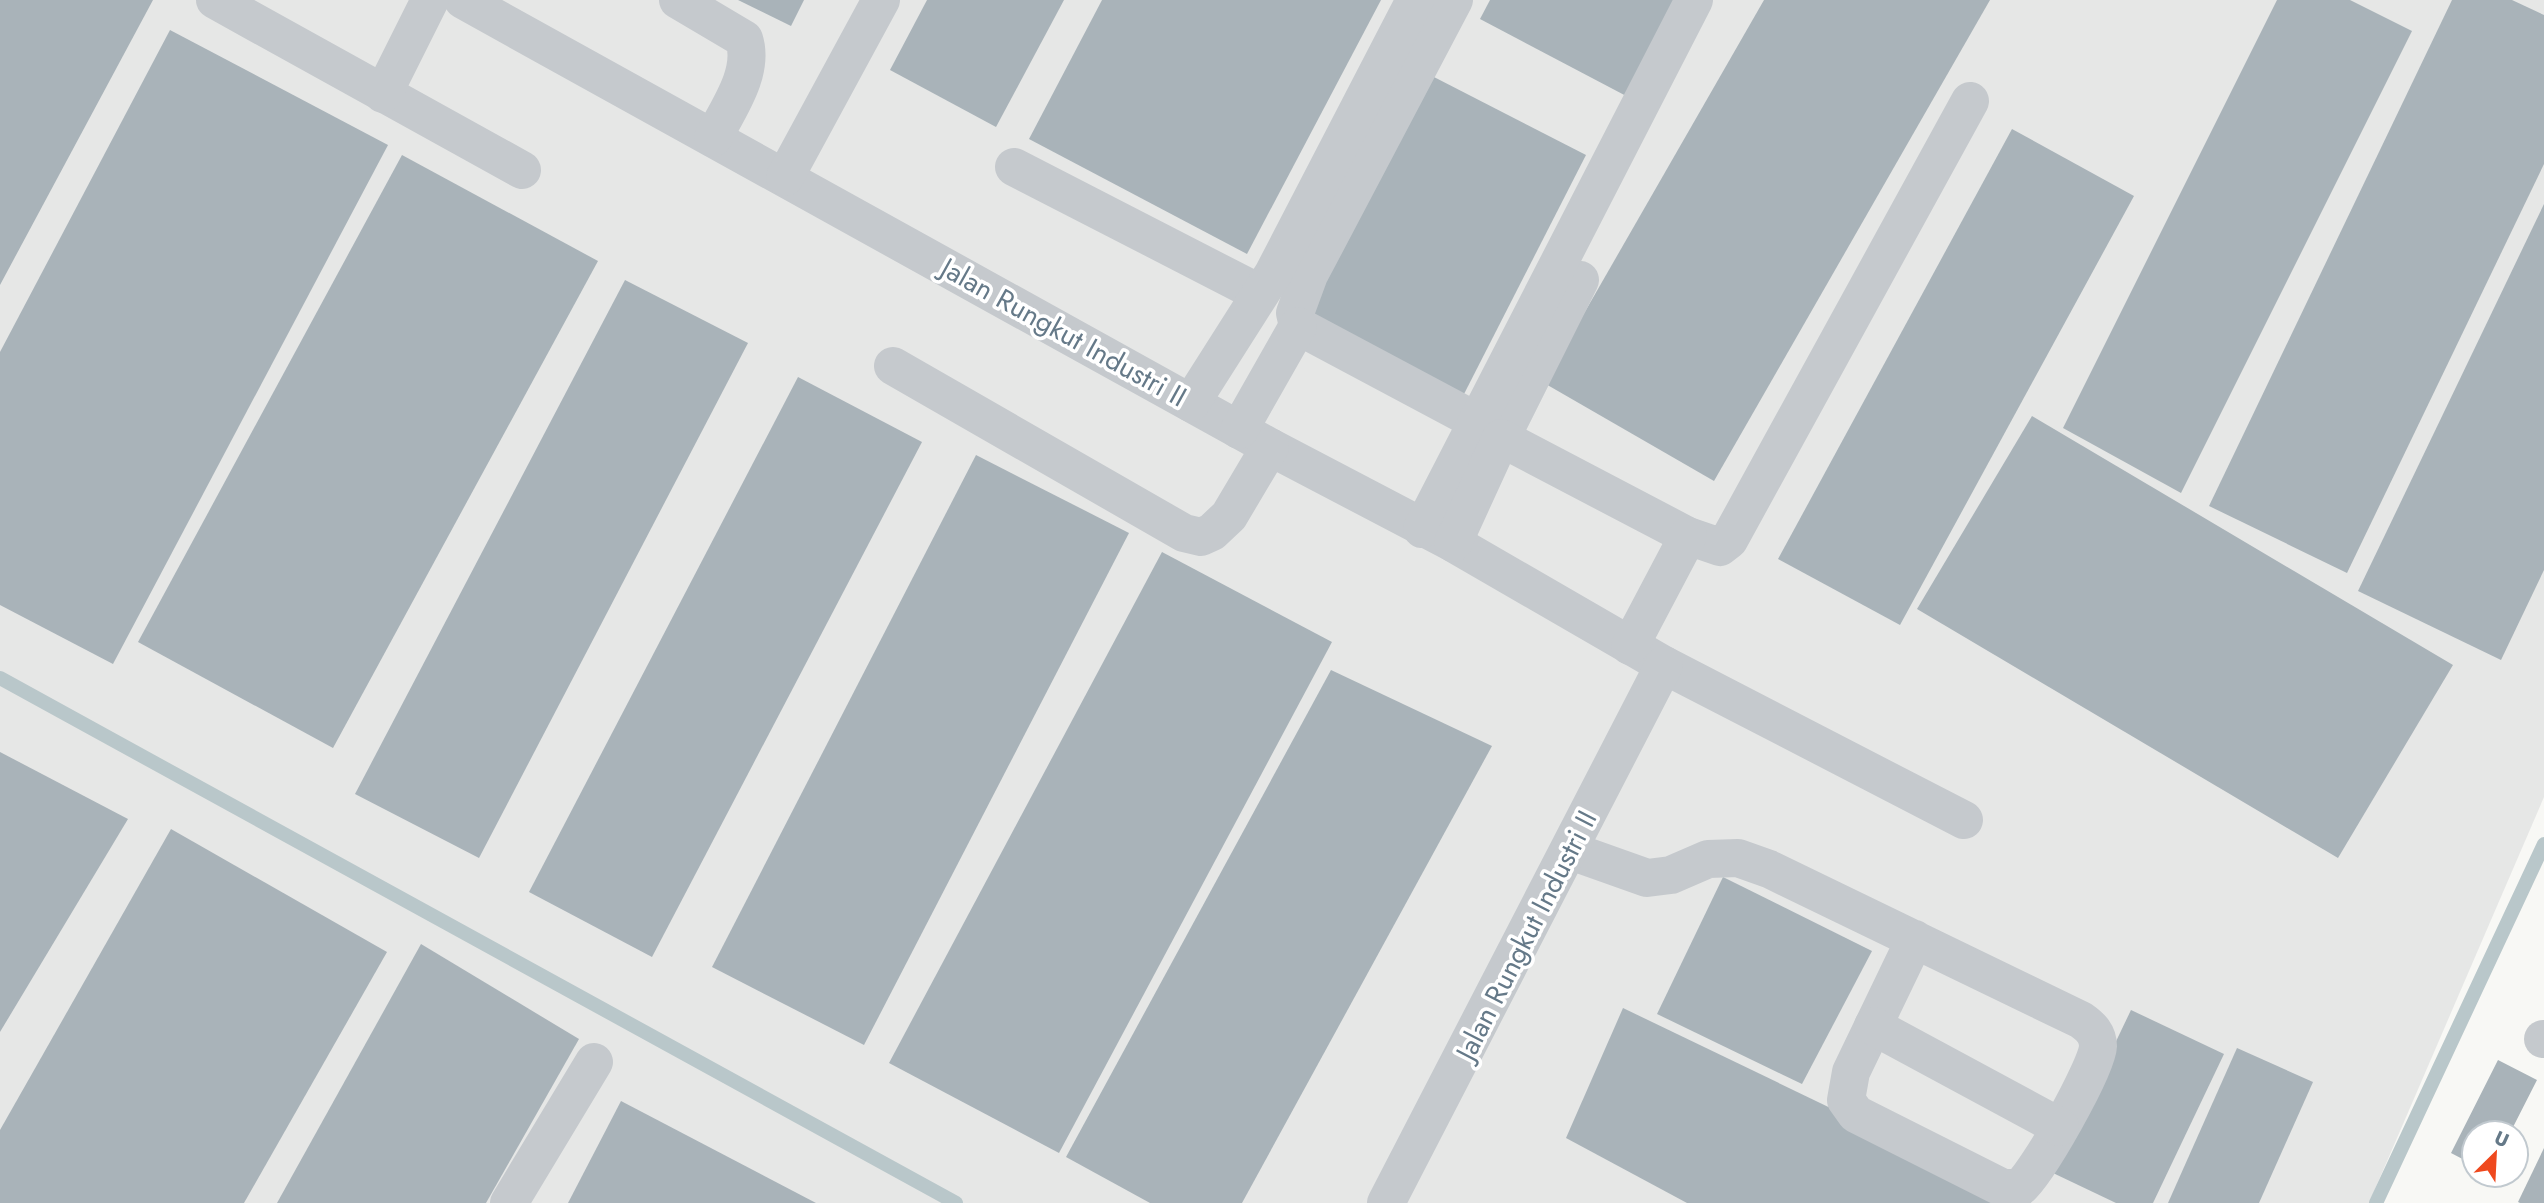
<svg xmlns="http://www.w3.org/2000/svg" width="2544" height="1203" viewBox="0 0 2544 1203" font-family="Jost,sans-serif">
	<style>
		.built { fill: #e6e7e6 }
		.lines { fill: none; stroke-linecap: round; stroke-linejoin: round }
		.stream { stroke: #b9c7ca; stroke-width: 14 }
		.building { fill: #a9b3b9 }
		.minor { stroke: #c5c9cd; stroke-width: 38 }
		.labels { text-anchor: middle; stroke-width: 7; stroke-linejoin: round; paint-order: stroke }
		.street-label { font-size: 28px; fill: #657988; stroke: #fff }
	</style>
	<rect width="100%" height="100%" fill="#f8f8f5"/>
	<polygon class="built" points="0,0 2544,0 2544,797 2369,1203 0,1203"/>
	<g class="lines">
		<g class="stream">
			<polyline points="0,678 956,1203"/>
			<polyline points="2376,1203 2544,844"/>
		</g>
	</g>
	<g class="building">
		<polygon points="0,0 153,0 0,285"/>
		<polygon points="738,0 804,0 791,26"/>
		<polygon points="927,0 1064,0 996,127 890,70"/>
		<polygon points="1102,0 1381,0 1247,254 1029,139"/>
		<polygon points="1490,0 1681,0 1630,98 1480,19"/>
		<polygon points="1764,0 1990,0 1714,481 1544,383"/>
		<polygon points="2277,0 2350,0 2412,31 2181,493 2063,428"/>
		<polygon points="2452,0 2512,0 2544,15 2544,164 2347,573 2209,506"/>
		<polygon points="170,30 388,145 113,664 0,605 0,352"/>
		<polygon points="1432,76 1586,155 1463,396 1300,313"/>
		<polygon points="2012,129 2134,196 1900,625 1778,559"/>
		<polygon points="402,155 598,261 333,748 138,642"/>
		<polygon points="2544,204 2544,570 2501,660 2358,591"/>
		<polygon points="625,280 748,343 479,858 355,794"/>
		<polygon points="798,377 922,442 652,957 529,892"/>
		<polygon points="2032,416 2453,665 2338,858 1917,609"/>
		<polygon points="976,455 1129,533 864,1045 712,967"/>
		<polygon points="1162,552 1332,642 1059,1153 889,1063"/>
		<polygon points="1331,670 1492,746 1242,1203 1150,1203 1066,1157"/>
		<polygon points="0,752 128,819 0,1032"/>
		<polygon points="171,829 387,952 244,1203 0,1203 0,1130"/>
		<polygon points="1723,877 1872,951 1802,1084 1657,1014"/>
		<polygon points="421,944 579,1039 486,1203 277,1203"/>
		<polygon points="1623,1008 2028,1203 1687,1203 1566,1138"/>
		<polygon points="2131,1010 2224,1054 2153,1203 2116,1203 2053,1173"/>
		<polygon points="2237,1048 2313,1082 2259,1203 2168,1203"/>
		<polygon points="2498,1060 2537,1080 2510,1133 2474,1133 2474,1165 2451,1153"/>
		<polygon points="621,1101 816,1203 568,1203"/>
		<polygon points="2544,1148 2544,1203 2520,1203 2518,1202"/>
	</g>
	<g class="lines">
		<g class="minor">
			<polyline points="215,0 522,170"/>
			<polyline points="463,0 1270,447 1453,543 1664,665 1964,820"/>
			<path d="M678 0 744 39C755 72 728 109 713 138"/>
			<polyline points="1454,0 1309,275 1295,313 1298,326 1478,422"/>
			<polyline points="383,94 430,0"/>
			<polyline points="1014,167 1259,293"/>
			<polyline points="785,177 881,0"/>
			<polyline points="893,366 1184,533 1201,537 1212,532 1229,516 1270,447"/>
			<polyline points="1191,403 1273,274 1415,0"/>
			<polyline points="1239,430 1298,326"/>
			<polyline points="1501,438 1580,280"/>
			<polyline points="1422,529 1694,0"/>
			<polyline points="1453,543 1501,438 1688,536 1720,547 1729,540 1970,101"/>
			<polyline points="1630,646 1688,536"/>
			<path d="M1571 851 1647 878 1671 875 1708 859 1738 858 1769 869 2081 1020C2091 1027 2098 1034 2098 1046 2097 1068 2037 1174 2019 1188H2003L1856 1114 1846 1100 1851 1072 1915 939"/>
			<polyline points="1873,1026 2060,1127"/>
			<polyline points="2543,1039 2544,1039"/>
			<polyline points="509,1203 594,1062"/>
			<polyline points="1386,1203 1664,665"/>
		</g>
	</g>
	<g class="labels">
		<g class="street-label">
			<text transform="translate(1064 332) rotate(29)" y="10">Jalan Rungkut Industri II</text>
			<text transform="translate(1526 935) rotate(-63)" y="10">Jalan Rungkut Industri II</text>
		</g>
	</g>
	<g transform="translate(2495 1154) rotate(24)"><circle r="33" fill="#ffffff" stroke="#c1c9cf" stroke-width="2"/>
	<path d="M0-5L12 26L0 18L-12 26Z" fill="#ef491e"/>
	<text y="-10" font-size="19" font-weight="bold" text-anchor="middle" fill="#657988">U</text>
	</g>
</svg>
